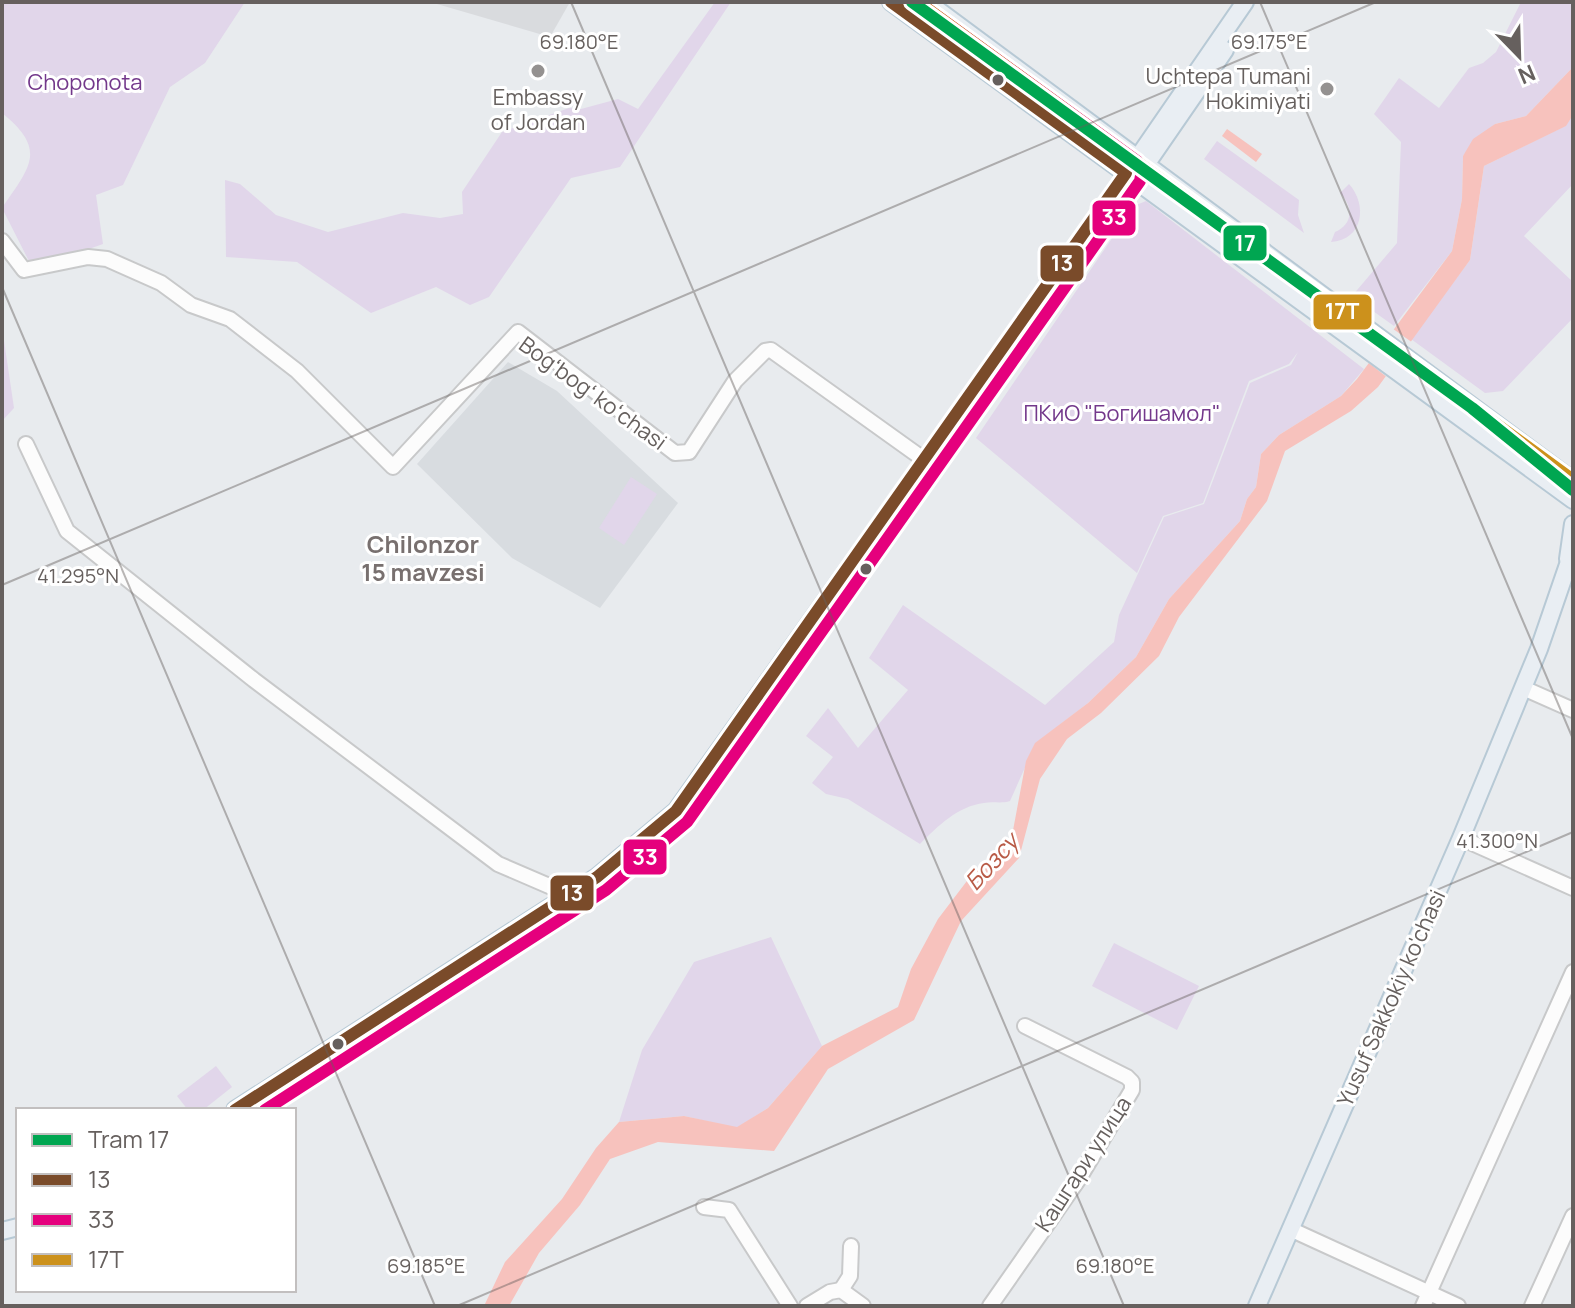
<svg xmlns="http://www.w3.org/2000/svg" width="1575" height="1308" viewBox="0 0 1575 1308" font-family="Manrope,sans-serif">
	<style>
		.industrial { fill: #d9dbde }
		.education { fill: #d8dce0 }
		.green { fill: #e1d6ea }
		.water { fill: #f7c2bd }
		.pier { fill: #e8ebee }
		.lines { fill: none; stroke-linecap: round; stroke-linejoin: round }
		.minor-casing { stroke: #c8c9ca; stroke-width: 18 }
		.major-casing { stroke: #b7c9d5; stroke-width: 20 }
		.minor { stroke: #fcfcfc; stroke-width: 14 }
		.major { stroke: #e9eef3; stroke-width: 16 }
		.bus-1-casing { stroke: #fff; stroke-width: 18 }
		.bus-2-casing { stroke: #fff; stroke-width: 18 }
		.bus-3-casing { stroke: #fff; stroke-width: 18 }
		.bus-1 { stroke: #7a4b2a; stroke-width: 12 }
		.bus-2 { stroke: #e5007d; stroke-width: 12 }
		.bus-3 { stroke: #cc911c; stroke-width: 12 }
		.tram-1-casing { stroke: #fff; stroke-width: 18 }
		.tram-1 { stroke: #00a651; stroke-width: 12 }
		.ticks { fill: none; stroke: #66605e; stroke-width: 2; stroke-opacity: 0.45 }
		.poi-dot { fill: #949190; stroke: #fff; stroke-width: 3 }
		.bus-dot { fill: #66605e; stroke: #fff; stroke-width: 3 }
		.labels { text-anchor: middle; stroke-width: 6; stroke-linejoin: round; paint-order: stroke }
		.poi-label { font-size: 22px; fill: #66605e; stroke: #fff; text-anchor: end }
		.park-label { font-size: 22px; fill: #73388b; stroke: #fff }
		.street-label { font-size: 22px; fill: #66605e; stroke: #fff }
		.neighbourhood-label { font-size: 24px; font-weight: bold; fill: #78706f; stroke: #fff }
		.water-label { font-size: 24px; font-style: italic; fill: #b95b47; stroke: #fff }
		.ticks-label { font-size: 20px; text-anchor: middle; fill: #66605e; stroke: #fff; stroke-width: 6; stroke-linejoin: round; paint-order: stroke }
		.line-badge { stroke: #fff; stroke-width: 3 }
		.badge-label { font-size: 22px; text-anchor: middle; font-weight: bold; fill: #fff }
	</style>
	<rect width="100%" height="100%" fill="#e8ebee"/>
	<polygon class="industrial" points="430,2 570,2 550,37"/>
	<polygon class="education" points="508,362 557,391 678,503 600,608 512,558 417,464"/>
	<g class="green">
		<path d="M2 2H245L205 63 170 87 123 185 96 195 103 244 33 269 2 208C30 167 48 150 2 113Z"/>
		<polygon points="715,2 731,2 620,167 571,178 489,297 470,305 436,287 371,313 297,262 226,257 225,180 240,184 276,215 328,232 403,213 440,218 463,214 462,192 502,132 569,108 581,109 618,99 638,109"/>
		<polygon points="1521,2 1573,2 1573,67 1526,116 1495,124 1463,156 1462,199 1452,251 1394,326 1352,296 1397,243 1401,142 1374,114 1399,78 1439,108 1469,68 1483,63 1496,52"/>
		<polygon points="1573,115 1573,184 1524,236 1573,282 1573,318 1503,391 1485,393 1411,339 1470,260 1484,166 1565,126"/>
		<polygon points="1217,141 1299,200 1298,215 1304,233 1204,159"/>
		<path d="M1349 184C1368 205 1363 240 1331 242L1335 232C1354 224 1353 206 1340 193Z"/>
		<path d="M1146 201 1364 369 1341 396 1279 435 1261 454 1256 487 1247 499 1240 521 1169 599 1136 657 1088 703 1036 743 1010 801C1001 804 993 801 984 803 958 806 938 826 920 844L848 799 826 794 812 783 833 757 806 736 828 708 858 748 908 690 869 658 903 605 1045 705 1114 642 1119 615 1164 517 1204 504 1250 383 1291 365 1298 352 1289 364 1249 381 1203 503 1163 516 1137 573 976 438 1134 206Z"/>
		<polygon points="2,327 14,408 2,421"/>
		<polygon points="631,477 657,494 624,545 599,528"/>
		<polygon points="771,937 822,1046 768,1108 737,1128 684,1116 619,1122 642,1050 694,962"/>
		<polygon points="1114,943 1199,986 1177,1030 1092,986"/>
		<polygon points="216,1066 232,1087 203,1110 188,1110 177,1096"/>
	</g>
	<g class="water">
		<polygon points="1573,67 1573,115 1566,126 1484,166 1470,260 1378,387 1351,411 1285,451 1267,501 1179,617 1159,656 1101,713 1067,739 1040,779 1019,858 961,921 914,1020 828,1069 774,1151 658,1142 610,1159 580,1205 539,1253 509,1306 484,1306 505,1262 562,1199 596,1148 619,1122 684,1116 737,1127 768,1108 822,1046 898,1007 911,969 938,919 973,873 1011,841 1026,761 1035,743 1088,703 1136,657 1169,599 1240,521 1247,499 1256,487 1261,454 1279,435 1341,396 1357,379 1452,251 1462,199 1463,156 1473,139 1495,124 1526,116"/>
		<polygon points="1227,129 1262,154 1256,162 1222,136"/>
	</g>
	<polygon class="pier" points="1389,326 1413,343 1388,378 1365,360"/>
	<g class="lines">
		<g class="minor-casing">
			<g id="minor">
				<polyline points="2,241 24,270 88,257 107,259 161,283 191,305 230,319 297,371 393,467 518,332 675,453 689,452 735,381 765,351 771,350 926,461"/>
				<polyline points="26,444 67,531 254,680 498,864 570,895"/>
				<polyline points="1523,688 1573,710"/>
				<polyline points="1461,838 1573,888"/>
				<polyline points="704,1207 729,1210 790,1306"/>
				<polyline points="1290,1229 1458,1306"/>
				<polyline points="841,1290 850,1276 851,1246"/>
				<polyline points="807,1306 830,1292 841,1290 863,1306"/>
				<polyline points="990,1306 1078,1180 1132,1090 1132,1082 1127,1077 1025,1026"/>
				<polyline points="1423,1306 1573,972"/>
				<polyline points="1532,1306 1573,1216"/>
			</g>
		</g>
		<g class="major-casing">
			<g id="major">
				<polyline points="891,2 1573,500"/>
				<polyline points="927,2 1573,481"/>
				<polyline points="1050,304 1225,50"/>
				<polyline points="1568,559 1573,524"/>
				<polyline points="235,1110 597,877 676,811 1050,285 1245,2"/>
				<polyline points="2,1231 18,1227"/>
				<polyline points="1257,1306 1461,838 1539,649 1573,550"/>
			</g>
		</g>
		<use href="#minor" class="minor"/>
		<use href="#major" class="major"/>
		<g class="bus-1-casing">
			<polyline id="bus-1" points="235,1110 597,877 676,811 1126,173 891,2"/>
		</g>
		<g class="bus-2-casing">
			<polyline id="bus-2" points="265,1110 606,890 687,822 1140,181 1142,170 1137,161 918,2"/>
		</g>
		<g class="bus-3-casing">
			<polyline id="bus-3" points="918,2 1573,480"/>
		</g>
		<use href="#bus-1" class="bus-1"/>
		<use href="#bus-2" class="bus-2"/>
		<use href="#bus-3" class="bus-3"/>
		<g class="tram-1-casing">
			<polyline id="tram-1" points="912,2 1472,408 1573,490"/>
		</g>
		<use href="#tram-1" class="tram-1"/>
	</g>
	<path class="ticks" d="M571 2 1124 1306M1260 2 1573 739M2 287 435 1306M2 585 1376 2M457 1306 1573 832"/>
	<g class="poi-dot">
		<circle cx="538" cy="71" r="8"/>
		<circle cx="1327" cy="89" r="8"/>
	</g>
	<g class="bus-dot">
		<circle cx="998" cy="80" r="7"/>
		<circle cx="866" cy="569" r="7"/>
		<circle cx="338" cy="1044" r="7"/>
	</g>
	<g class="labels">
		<g class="poi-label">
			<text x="1311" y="84">Uchtepa Tumani<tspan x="1311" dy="25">Hokimiyati</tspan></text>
			<text x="538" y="105" text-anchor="middle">Embassy<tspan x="538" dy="25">of Jordan</tspan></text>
		</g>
		<g class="park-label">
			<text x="85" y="90">Choponota</text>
			<text x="1122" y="421">ПКиО "Богишамол"</text>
		</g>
		<g class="street-label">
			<text transform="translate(593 393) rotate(36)" y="8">Bogʻbogʻ koʻchasi</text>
			<text transform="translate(1391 998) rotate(-66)" y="8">Yusuf Sakkokiy ko'chasi</text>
			<text transform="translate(1083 1164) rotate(-57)" y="8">Кашгари улица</text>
		</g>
		<g class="neighbourhood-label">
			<text x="423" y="553">Chilonzor<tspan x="423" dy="28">15 mavzesi</tspan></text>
		</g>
		<g class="water-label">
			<text transform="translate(992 862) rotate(-48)" y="8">Бозсу</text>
		</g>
	</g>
	<g class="ticks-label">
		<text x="579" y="49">69.180°E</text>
		<text x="1269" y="49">69.175°E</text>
		<text x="78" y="583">41.295°N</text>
		<text x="1497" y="848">41.300°N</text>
		<text x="426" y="1273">69.185°E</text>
		<text x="1115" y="1273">69.180°E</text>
	</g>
	<g class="line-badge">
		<rect x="1091" y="199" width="46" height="38" rx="8" fill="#e5007d"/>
		<rect x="1222" y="224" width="46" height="38" rx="8" fill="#00a651"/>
		<rect x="1039" y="244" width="46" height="39" rx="8" fill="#7a4b2a"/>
		<rect x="1312" y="293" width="61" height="38" rx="8" fill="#cc911c"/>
		<rect x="622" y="838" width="46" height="38" rx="8" fill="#e5007d"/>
		<rect x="549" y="874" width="46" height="38" rx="8" fill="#7a4b2a"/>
	</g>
	<g class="badge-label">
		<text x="1114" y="225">33</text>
		<text x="1245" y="251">17</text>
		<text x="1062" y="271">13</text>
		<text x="1342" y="319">17T</text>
		<text x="645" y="865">33</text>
		<text x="572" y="901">13</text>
	</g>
	<rect width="1575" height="1308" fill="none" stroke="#66605e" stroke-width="8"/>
	<rect x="16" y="1108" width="280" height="184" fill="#ffffff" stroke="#c2bfbf" stroke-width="2"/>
	<rect x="32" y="1134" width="40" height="12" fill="#00a651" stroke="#c2bfbf" stroke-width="2"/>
	<text x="88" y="1148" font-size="24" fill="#66605e">Tram 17</text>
	<rect x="32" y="1174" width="40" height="12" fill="#7a4b2a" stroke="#c2bfbf" stroke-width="2"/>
	<text x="88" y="1188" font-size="24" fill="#66605e">13</text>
	<rect x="32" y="1214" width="40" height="12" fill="#e5007d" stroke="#c2bfbf" stroke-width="2"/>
	<text x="88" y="1228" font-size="24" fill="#66605e">33</text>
	<rect x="32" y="1254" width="40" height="12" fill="#cc911c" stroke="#c2bfbf" stroke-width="2"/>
	<text x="88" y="1268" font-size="24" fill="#66605e">17T</text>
	<g transform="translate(1519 56) rotate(157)" stroke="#ffffff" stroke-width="6" paint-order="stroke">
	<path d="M0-6L14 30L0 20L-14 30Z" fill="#66605e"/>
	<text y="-12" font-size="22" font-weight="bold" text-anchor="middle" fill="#66605e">N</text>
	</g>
</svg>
